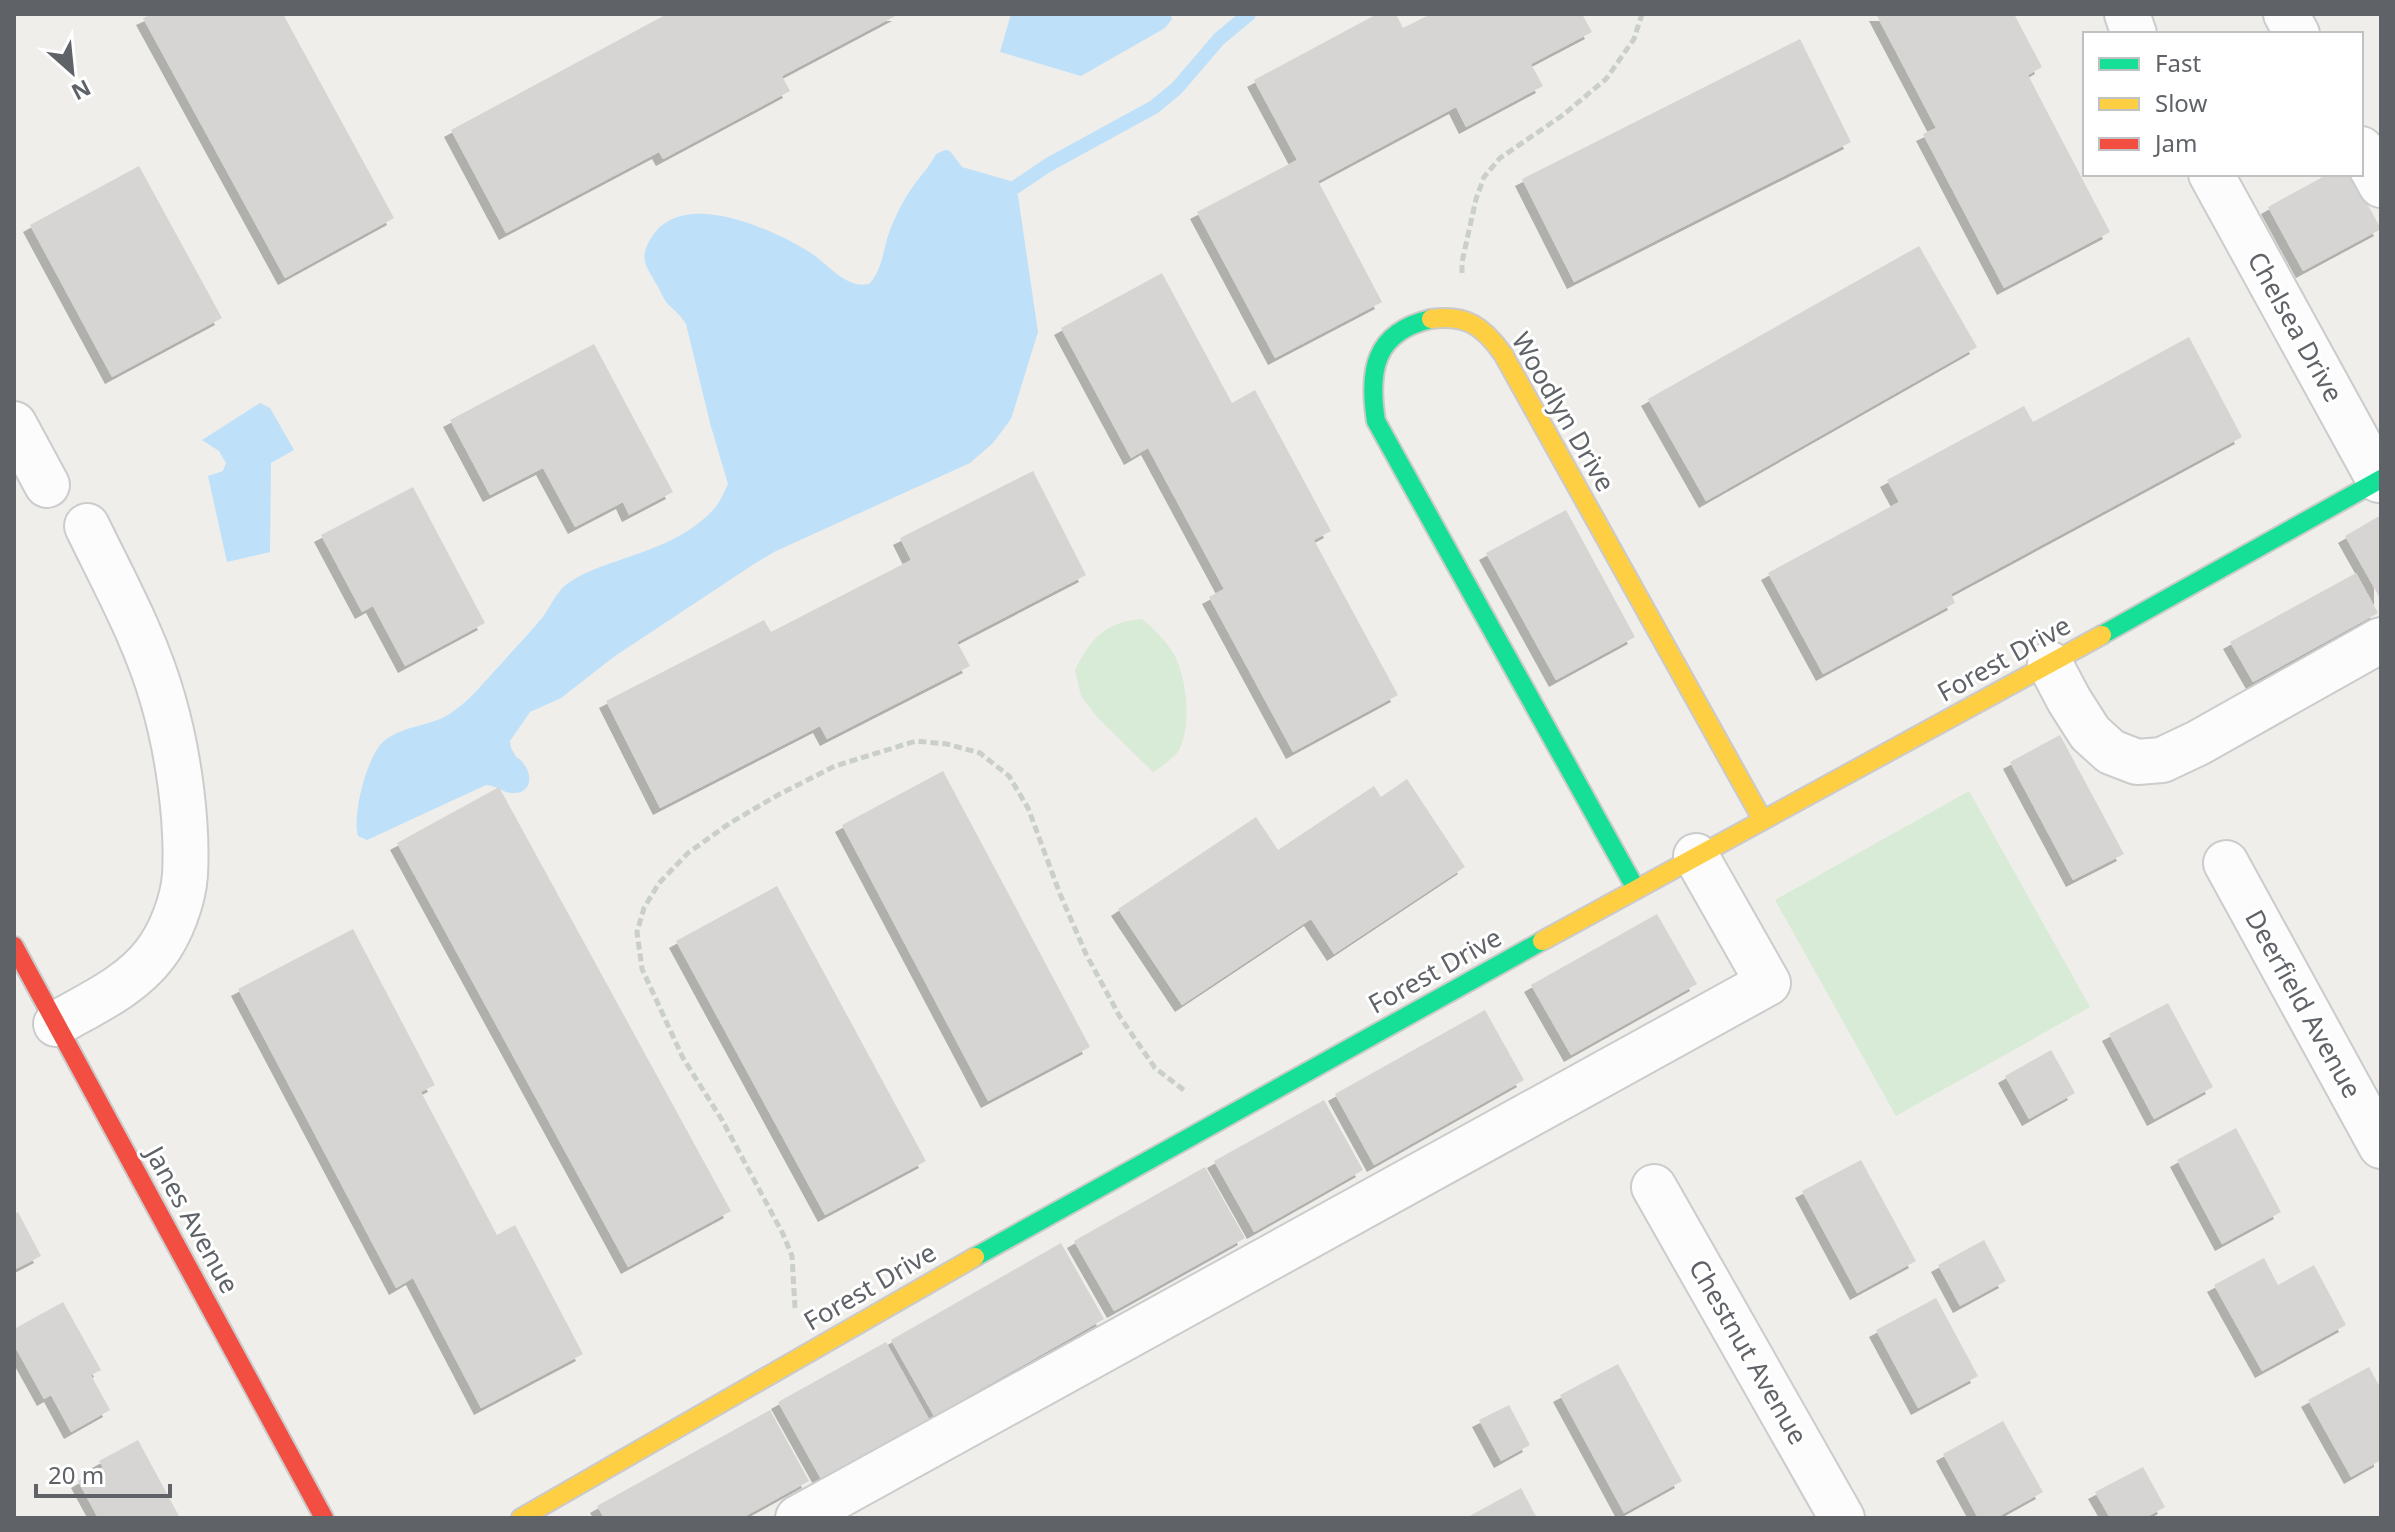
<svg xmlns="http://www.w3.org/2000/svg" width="2395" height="1532" viewBox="0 0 2395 1532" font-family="'Noto Sans',sans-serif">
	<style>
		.green { fill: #d8ebd6 }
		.water { fill: #bfe0f9 }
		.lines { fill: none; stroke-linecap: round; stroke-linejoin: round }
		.stream { stroke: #bfe0f9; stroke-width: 14 }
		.building { fill: #d6d5d3; filter: url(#shadow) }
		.street-casing { stroke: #cbcccc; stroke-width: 48 }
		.fast-casing { stroke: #cacacb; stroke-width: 22 }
		.slow-casing { stroke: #cacacb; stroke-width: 22 }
		.jam-casing { stroke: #cacacb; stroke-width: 22 }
		.path { stroke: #cacfcc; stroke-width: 5; stroke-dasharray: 8 4; stroke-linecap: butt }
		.street { stroke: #fdfcfc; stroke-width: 44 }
		.fast { stroke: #16e098; stroke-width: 18 }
		.slow { stroke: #ffcf43; stroke-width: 18 }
		.jam { stroke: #f24e42; stroke-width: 18 }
		.labels { text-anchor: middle; stroke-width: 6; stroke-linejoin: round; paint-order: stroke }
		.street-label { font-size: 26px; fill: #5f6368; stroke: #fff }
	</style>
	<defs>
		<filter id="shadow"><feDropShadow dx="-7" dy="7" stdDeviation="0" flood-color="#0004"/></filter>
	</defs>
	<rect width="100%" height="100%" fill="#efeeea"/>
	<g class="green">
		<path d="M1142 619C1153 628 1164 639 1172 651 1187 674 1193 730 1177 753 1170 761 1161 767 1153 772L1097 717 1081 696 1075 670C1091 638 1105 622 1142 619Z"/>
		<polygon points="1969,791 2090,1007 1896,1116 1775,900"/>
	</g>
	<g class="water">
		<polygon points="1011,14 1170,14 1172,19 1165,28 1081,76 1000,52"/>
		<path d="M945 150 950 151 962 167 1011 181 1018 196 1038 332 1011 419 993 443 970 463 776 551 754 564 615 656 561 698 530 712 510 741C511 747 510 747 514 753 520 764 515 753 523 763 534 776 531 795 511 793 502 792 497 786 486 785L367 840 358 836C352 815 366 761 381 744 398 726 428 727 448 715 469 702 484 682 501 664 514 649 529 634 542 618 550 608 556 592 567 584 582 573 600 567 617 561 652 549 687 538 713 510 720 503 724 492 728 484L710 423 686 324C681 316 676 312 670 306 664 301 661 292 657 285 645 264 638 258 653 235 686 188 774 230 811 253 828 264 846 289 869 284 884 269 883 244 892 225 898 211 905 197 914 185 922 174 930 166 936 154Z"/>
		<polygon points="260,403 270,408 294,450 271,463 270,552 227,562 208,476 223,471 226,463 219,451 202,440"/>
	</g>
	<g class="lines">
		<polyline class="stream" points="1014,188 1048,165 1154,107 1177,88 1219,39 1249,14"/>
	</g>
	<g class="building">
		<polygon points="152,14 283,14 394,218 285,278 143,18"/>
		<polygon points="667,14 899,14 782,76 790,91 663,159 659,152 506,233 451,130"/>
		<polygon points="1377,14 1396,14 1403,28 1431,14 1582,14 1592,32 1531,64 1543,86 1466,127 1456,107 1318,181 1382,302 1275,358 1197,212 1297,160 1254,80"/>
		<polygon points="1876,14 2014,14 2042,67 2028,75 2110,232 2004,288 1923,134 1936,128"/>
		<polygon points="1800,39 1851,142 1574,282 1522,179"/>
		<polygon points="139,166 222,318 112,377 30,225"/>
		<polygon points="2328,174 2351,174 2381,229 2303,271 2268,207"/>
		<polygon points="1919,246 1977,347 1706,501 1648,399"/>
		<polygon points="1162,273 1232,403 1255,390 1331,531 1314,540 1398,695 1293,752 1209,597 1224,589 1148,448 1131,458 1061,328"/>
		<polygon points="2189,337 2242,437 1951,594 1955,603 1823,674 1768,573 1899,502 1887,480 2024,406 2033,422"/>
		<polygon points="594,344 673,492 629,515 623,502 575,527 543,468 490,495 450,420"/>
		<polygon points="1033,471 1086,575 957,642 970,666 827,739 820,726 660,808 606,701 764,620 771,632 911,560 900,538"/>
		<polygon points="413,487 485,623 405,666 373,606 362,612 321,535"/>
		<polygon points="1566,510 1635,637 1556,680 1486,553"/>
		<polygon points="2381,515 2381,600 2345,536"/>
		<polygon points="2356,573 2378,613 2253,682 2230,642"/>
		<polygon points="2060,735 2124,854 2073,880 2010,762"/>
		<polygon points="943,771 1090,1047 988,1101 842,825"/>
		<polygon points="1407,779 1465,867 1334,954 1311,919 1182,1005 1118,909 1256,817 1278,850 1374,786 1381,797"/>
		<polygon points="499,787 731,1211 628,1267 397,843"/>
		<polygon points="777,886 926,1161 825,1215 676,941"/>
		<polygon points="1657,914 1697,984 1571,1055 1531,985"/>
		<polygon points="353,929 435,1085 421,1092 497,1235 515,1225 583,1354 481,1408 413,1278 396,1288 238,989"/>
		<polygon points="2168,1003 2213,1087 2154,1119 2109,1034"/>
		<polygon points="1485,1010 1524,1080 1374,1165 1335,1094"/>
		<polygon points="2051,1050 2075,1093 2029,1119 2005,1076"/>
		<polygon points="1324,1100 1363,1170 1254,1232 1214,1161"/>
		<polygon points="2236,1128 2281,1212 2222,1244 2177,1160"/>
		<polygon points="1861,1160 1916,1261 1857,1293 1802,1191"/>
		<polygon points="1205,1167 1245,1238 1114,1311 1074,1241"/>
		<polygon points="18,1212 41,1256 14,1270 14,1214"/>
		<polygon points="1984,1240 2006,1281 1960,1306 1938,1265"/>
		<polygon points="1061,1243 1104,1319 934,1416 891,1340"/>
		<polygon points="2264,1258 2278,1285 2314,1265 2346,1325 2262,1371 2214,1285"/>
		<polygon points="1936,1298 1978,1376 1918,1408 1876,1330"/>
		<polygon points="63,1302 101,1370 91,1375 110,1410 71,1432 51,1395 44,1399 14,1345 14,1329"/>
		<polygon points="886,1342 929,1419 821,1479 778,1402"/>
		<polygon points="1618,1364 1682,1481 1624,1513 1560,1395"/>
		<polygon points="2369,1367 2381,1389 2381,1460 2351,1477 2308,1400"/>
		<polygon points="1509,1405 1530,1445 1501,1461 1479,1420"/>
		<polygon points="770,1410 809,1481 742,1518 604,1518 597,1506"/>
		<polygon points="2003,1421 2043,1492 1996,1518 1978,1518 1943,1454"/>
		<polygon points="138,1440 180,1518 98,1518 78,1481 103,1467 99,1461"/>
		<polygon points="2143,1467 2165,1507 2145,1518 2110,1518 2095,1492"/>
		<polygon points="1521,1488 1537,1518 1466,1518"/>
	</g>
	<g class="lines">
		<g class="street-casing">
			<g id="street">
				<polyline points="2127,14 2134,34"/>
				<polyline points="2286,14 2297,34"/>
				<polyline points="2361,149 2381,185"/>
				<polyline points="2211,174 2379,480"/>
				<polyline points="14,424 47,485"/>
				<polyline points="2050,664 2069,700 2090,733 2111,752 2137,762 2162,760 2198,743 2381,640"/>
				<polyline points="2226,863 2381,1146"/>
				<path d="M56 1024C90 1004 130 987 155 954 171 933 183 901 185 875 188 821 178 751 163 700 146 639 114 582 87 526"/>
				<polyline points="1654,1187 1842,1518"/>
				<polyline points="798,1518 1768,983 1696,856"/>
			</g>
		</g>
		<g class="fast-casing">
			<g id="fast">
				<path d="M1431 319C1374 332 1368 371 1376 421L1636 889"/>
				<polyline points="2102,635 2381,479"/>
				<polyline points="975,1257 1542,941"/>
			</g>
		</g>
		<g class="slow-casing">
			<g id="slow">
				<path d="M1431 319C1466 314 1483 326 1503 354L1762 819"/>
				<polyline points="1542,941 2102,635"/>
				<polyline points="521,1518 975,1257"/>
			</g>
		</g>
		<g class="jam-casing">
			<polyline id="jam" points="14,946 324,1518"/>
		</g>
		<g class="path">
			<polyline points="1462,273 1462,262 1476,199 1484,177 1500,158 1563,115 1606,79 1634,39 1642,14"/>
			<polyline points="795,1308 792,1256 783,1234 722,1120 683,1058 642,969 637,932 644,908 659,883 688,853 730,823 778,795 835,766 916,741 947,744 980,753 1009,776 1028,808 1060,894 1086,954 1120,1017 1155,1068 1185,1091"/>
		</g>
		<use href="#street" class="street"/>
		<use href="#fast" class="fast"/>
		<use href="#slow" class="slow"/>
		<use href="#jam" class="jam"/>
	</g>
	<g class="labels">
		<g class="street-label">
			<text transform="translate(2295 327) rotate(61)" y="9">Chelsea Drive</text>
			<text transform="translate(1563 412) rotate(60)" y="9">Woodlyn Drive</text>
			<text transform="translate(2004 659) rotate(-29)" y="9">Forest Drive</text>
			<text transform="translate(1435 971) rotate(-29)" y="9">Forest Drive</text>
			<text transform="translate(2303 1004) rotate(61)" y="9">Deerfield Avenue</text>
			<text transform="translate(192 1220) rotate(61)" y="9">Janes Avenue</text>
			<text transform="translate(870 1287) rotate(-30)" y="9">Forest Drive</text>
			<text transform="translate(1748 1352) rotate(60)" y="9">Chestnut Avenue</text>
		</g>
	</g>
	<rect width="2395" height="1532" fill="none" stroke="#5f6368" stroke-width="32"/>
	<rect x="2083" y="32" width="280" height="144" fill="#ffffff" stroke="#bfc1c3" stroke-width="2"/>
	<rect x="2099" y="58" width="40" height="12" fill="#16e098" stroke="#bfc1c3" stroke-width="2"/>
	<text x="2155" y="72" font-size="24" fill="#5f6368">Fast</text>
	<rect x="2099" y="98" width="40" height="12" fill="#ffcf43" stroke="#bfc1c3" stroke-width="2"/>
	<text x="2155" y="112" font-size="24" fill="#5f6368">Slow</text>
	<rect x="2099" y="138" width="40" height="12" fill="#f24e42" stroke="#bfc1c3" stroke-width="2"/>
	<text x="2155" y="152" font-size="24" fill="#5f6368">Jam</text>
	<g transform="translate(72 72) rotate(153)" stroke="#ffffff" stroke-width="6" paint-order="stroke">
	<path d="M0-6L14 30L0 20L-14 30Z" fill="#5f6368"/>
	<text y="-12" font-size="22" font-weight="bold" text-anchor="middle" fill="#5f6368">N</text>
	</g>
	<path d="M36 1484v12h134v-12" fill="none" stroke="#5f6368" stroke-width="4"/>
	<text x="48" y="1484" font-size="24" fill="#5f6368" stroke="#ffffff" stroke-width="6" paint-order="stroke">20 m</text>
</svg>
